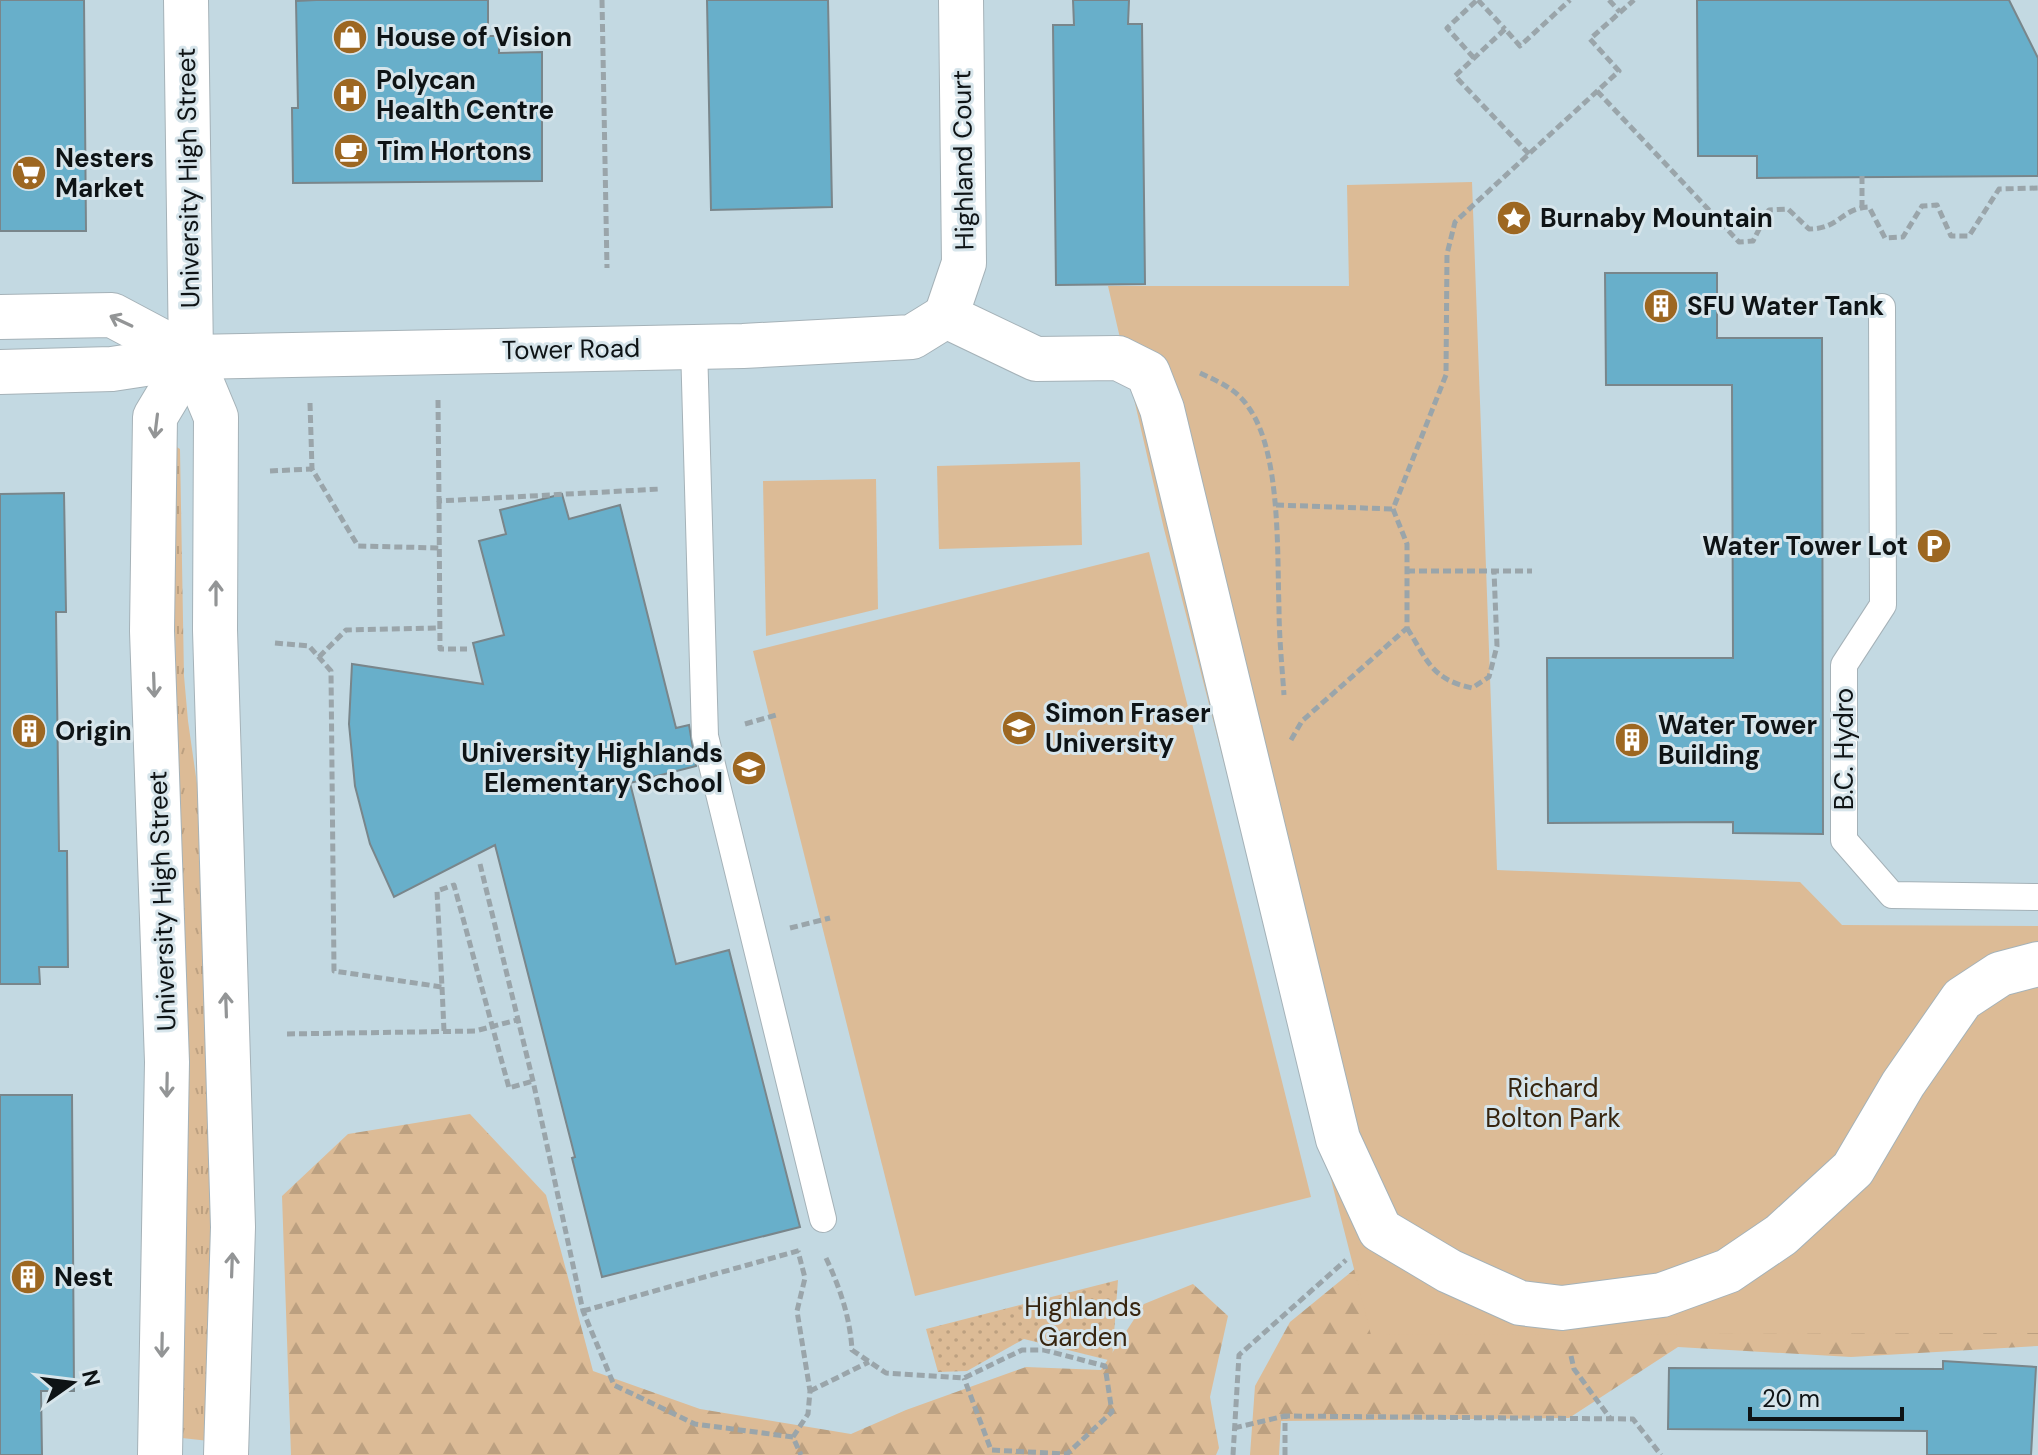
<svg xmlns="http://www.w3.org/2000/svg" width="2038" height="1455" viewBox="0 0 2038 1455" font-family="'DM Sans',sans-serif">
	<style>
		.built { fill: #c3d9e2 }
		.grass { fill: url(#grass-tufts) }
		.forest { fill: url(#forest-firs) }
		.park { fill: #dcbb96 }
		.garden { fill: url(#garden-dots) }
		.building { fill: #68afca; stroke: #79868b; stroke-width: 2 }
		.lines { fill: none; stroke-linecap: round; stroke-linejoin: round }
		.lane-casing { stroke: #a5b2b8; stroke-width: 28 }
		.street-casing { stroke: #a5b2b8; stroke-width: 46 }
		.path { stroke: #9aa5aa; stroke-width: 5; stroke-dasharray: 8 4; stroke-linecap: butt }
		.lane { stroke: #fff; stroke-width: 26 }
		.street { stroke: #fff; stroke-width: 44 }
		.oneway { stroke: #939596 }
		.labels { text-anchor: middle; stroke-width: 6; stroke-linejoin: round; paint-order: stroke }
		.poi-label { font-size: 26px; font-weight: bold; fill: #0e1315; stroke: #d7e5eb; text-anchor: start }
		.street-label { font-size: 26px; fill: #0e1315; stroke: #d7e5eb }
		.park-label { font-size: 26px; fill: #37250f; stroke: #d7e5eb }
	</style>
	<defs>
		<pattern id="grass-tufts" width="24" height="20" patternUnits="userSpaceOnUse" patternTransform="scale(2)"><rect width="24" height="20" fill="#dcbb96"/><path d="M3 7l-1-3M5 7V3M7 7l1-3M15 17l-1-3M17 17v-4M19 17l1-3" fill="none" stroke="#bca080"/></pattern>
		<pattern id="forest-firs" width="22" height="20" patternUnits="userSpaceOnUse" patternTransform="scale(2)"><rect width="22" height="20" fill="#dcbb96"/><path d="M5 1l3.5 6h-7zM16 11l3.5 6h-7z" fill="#bca080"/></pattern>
		<pattern id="garden-dots" width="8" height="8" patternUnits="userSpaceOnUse" patternTransform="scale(2)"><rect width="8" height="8" fill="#dcbb96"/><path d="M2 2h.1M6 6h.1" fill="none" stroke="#bca080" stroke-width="1.8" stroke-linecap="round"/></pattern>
	</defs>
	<rect width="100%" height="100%" fill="#d7e5eb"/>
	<rect class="built" x="0" y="0" width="2038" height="1455"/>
	<polygon class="grass" points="175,446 180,449 184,676 188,721 199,798 211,1210 209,1441 182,1438 186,1291 174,563"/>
	<g class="forest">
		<polygon points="2038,977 2038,1346 1851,1357 1678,1347 1569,1418 1281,1421 1279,1455 1250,1455 1255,1386 1290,1322 1378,1250"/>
		<polygon points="470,1114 546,1195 593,1371 700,1409 851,1434 906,1410 1026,1367 1101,1370 1144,1304 1193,1284 1228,1316 1210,1397 1219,1448 1216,1455 291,1455 282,1196 348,1134"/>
	</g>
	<g class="park">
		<polygon points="1472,182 1497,870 1800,882 1842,925 2038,926 2038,1333 1371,1335 1164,529 1108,286 1349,286 1347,185"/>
		<polygon points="1080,462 1082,545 939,549 937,466"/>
		<polygon points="876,479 878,609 766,636 763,481"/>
		<polygon points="1149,552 1311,1197 915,1296 753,651"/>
	</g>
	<polygon class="garden" points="1118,1280 1112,1361 1024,1339 967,1371 938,1372 926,1329"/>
	<g class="building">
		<polygon points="0,0 84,0 86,231 0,231"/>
		<polygon points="316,0 488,0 488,36 499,36 499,53 542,52 542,181 293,183 292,108 298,108 296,1"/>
		<polygon points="707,0 828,0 832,207 711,210"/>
		<polygon points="1073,0 1129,0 1128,24 1142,24 1145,284 1056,285 1053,25 1074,25"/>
		<polygon points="1697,0 2009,0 2038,58 2038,176 1757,178 1757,156 1698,156"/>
		<polygon points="1605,273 1717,273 1717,338 1822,338 1823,834 1733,833 1733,822 1548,823 1547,658 1733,658 1732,385 1606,385"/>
		<polygon points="64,493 66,612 56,612 59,851 67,851 68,967 39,967 40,984 0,984 0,494"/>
		<polygon points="562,494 569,519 620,505 676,728 689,725 696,766 630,783 676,964 729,950 800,1227 602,1277 572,1158 575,1157 495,845 394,897 370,844 355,786 349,724 352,664 483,684 473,643 504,635 479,541 506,534 500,510"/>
		<polygon points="0,1095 72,1095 74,1391 41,1391 42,1455 0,1455"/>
		<polygon points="1943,1361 2036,1367 2031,1455 1927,1455 1927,1431 1668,1429 1669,1368 1943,1369"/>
	</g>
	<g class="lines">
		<g class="lane-casing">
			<g id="lane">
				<polyline points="1882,307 1883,605 1844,665 1844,840 1892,895 2038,897"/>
				<polyline points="694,346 705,736 823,1219"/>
			</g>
		</g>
		<g class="street-casing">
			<g id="street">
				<polyline points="186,0 191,357 216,417 215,630 233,1227 226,1455"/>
				<polyline points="946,316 1036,359 1118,358 1148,373 1162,409 1338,1139 1380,1230 1449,1271 1520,1303 1562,1308 1662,1295 1728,1271 1781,1235 1853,1169 1903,1084 1962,999 2000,974 2038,964"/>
				<polyline points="946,316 964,263 961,0"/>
				<polyline points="0,317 112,315 191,357"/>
				<polyline points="0,372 112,369 191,357 743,346 912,337 946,316"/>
				<polyline points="160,1455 167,1062 152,631 155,417 191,357"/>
			</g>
		</g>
		<g class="path">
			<polyline points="602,0 607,268"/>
			<polyline points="1478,0 1505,29"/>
			<polyline points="1609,0 1620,12"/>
			<polyline points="1474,58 1447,28 1477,0"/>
			<path d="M1597 91 1739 242 1753 241 1769 210 1788 209 1809 229C1840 229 1841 208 1869 207L1885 238 1903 237 1922 206 1937 205 1951 236H1969L1999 189 2038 188"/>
			<polyline points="1529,154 1455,76 1505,29 1520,46 1570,0"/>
			<polyline points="1862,176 1862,208"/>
			<path d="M1200 373C1219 382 1237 389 1249 408 1281 453 1277 553 1279 608 1279 637 1282 666 1284 695"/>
			<polyline points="438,400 439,501 660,489"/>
			<polyline points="310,403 312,469 358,546 440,548"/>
			<polyline points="270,471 312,469"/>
			<polyline points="439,501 440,649 467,649"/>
			<polyline points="1276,505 1393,509"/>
			<polyline points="1407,571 1532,571"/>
			<path d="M1407 628C1428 661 1431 679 1472 688L1489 677 1497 646 1494 571"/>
			<polyline points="275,643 309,646 331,671 334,971 442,987 437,891 454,885 509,1088 533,1081"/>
			<polyline points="319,657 346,630 439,628"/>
			<polyline points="745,724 776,715"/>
			<polyline points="1291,740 1302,721 1407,628 1407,544 1393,509 1446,375 1447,254 1455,222 1619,71 1590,39 1634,0"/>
			<polyline points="480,864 533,1081 583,1311 614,1385 695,1424 793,1437 801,1455"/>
			<polyline points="790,928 830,918"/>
			<polyline points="442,987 444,1031"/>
			<polyline points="287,1034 475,1031 517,1020"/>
			<path d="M826 1258C840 1288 850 1317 852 1350L886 1373 964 1378 1022 1350H1044L1105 1366 1112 1412 1067 1454 991 1450 964 1378"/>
			<polyline points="583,1311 801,1250"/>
			<polyline points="1571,1356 1574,1369 1610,1418"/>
			<polyline points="810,1391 869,1362"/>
			<polyline points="1234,1428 1285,1416"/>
			<polyline points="793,1437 808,1414 810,1391 797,1311 805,1278 798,1251"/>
			<polyline points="1233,1455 1239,1355 1346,1260"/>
			<polyline points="1285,1455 1285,1416 1633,1419 1661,1455"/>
		</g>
		<use href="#lane" class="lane"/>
		<use href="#street" class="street"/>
	</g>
	<defs><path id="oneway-shaft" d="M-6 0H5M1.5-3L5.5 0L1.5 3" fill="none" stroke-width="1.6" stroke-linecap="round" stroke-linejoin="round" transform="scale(2)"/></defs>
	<g class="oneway">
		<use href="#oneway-shaft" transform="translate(121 321) rotate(-155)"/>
		<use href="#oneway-shaft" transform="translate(156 426) rotate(97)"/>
		<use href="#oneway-shaft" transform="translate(216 593) rotate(-90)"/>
		<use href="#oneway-shaft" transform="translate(154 685) rotate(88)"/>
		<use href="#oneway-shaft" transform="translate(226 1005) rotate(-92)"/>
		<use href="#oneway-shaft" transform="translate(167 1085) rotate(91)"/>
		<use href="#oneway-shaft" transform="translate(232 1265) rotate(-88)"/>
		<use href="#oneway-shaft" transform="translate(162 1345) rotate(91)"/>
	</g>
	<defs>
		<g id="shop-disc" transform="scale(1.8)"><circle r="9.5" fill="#9d6721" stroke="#d7e5eb"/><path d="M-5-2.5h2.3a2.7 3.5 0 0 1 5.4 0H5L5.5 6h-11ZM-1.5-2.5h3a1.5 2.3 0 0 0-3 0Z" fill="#fff"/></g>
		<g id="hospital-disc" transform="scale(1.8)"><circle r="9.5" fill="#9d6721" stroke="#d7e5eb"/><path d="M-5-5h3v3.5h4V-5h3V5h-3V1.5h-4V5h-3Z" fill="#fff"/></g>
		<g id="cafe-disc" transform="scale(1.8)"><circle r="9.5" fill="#9d6721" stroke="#d7e5eb"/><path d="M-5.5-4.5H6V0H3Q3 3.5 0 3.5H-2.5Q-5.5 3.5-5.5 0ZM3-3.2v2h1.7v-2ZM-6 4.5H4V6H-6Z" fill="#fff"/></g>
		<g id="supermarket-disc" transform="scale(1.8)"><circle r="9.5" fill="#9d6721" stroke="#d7e5eb"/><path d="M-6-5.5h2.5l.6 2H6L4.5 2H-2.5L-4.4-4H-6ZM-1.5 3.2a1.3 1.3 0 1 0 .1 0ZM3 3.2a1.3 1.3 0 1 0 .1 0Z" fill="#fff"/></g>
		<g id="sight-disc" transform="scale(1.8)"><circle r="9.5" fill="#9d6721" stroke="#d7e5eb"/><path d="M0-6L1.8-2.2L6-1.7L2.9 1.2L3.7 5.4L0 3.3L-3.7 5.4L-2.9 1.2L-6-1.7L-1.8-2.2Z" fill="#fff"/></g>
		<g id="building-disc" transform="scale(1.8)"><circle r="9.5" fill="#9d6721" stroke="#d7e5eb"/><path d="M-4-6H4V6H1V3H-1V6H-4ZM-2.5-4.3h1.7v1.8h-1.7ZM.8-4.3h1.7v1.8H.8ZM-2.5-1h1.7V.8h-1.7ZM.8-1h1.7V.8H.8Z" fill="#fff"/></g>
		<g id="parking-disc" transform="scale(1.8)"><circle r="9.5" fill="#9d6721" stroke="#d7e5eb"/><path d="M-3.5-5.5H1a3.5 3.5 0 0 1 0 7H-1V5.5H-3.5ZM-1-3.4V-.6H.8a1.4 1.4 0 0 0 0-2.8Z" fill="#fff"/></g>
		<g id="university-disc" transform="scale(1.8)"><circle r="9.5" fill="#9d6721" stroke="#d7e5eb"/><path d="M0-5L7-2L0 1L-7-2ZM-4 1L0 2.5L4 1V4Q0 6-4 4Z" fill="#fff"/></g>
		<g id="school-disc" transform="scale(1.8)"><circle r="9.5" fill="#9d6721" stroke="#d7e5eb"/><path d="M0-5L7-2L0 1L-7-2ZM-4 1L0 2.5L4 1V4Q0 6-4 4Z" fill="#fff"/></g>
	</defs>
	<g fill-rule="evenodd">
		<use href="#shop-disc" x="350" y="37"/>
		<use href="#hospital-disc" x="350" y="95"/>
		<use href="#cafe-disc" x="351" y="151"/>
		<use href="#supermarket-disc" x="29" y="173"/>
		<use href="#sight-disc" x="1514" y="218"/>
		<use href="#building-disc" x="1661" y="306"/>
		<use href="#parking-disc" x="1934" y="546"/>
		<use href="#university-disc" x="1019" y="728"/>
		<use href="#building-disc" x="29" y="731"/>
		<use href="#building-disc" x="1632" y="740"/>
		<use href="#school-disc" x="749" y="768"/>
		<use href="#building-disc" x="28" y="1277"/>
	</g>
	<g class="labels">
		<g class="poi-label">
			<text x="376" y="46">House of Vision</text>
			<text x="376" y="89">Polycan<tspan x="376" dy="30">Health Centre</tspan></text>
			<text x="377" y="160">Tim Hortons</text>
			<text x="55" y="167">Nesters<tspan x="55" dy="30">Market</tspan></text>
			<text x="1540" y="227">Burnaby Mountain</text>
			<text x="1687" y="315">SFU Water Tank</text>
			<text x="1908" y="555" text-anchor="end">Water Tower Lot</text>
			<text x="1045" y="722">Simon Fraser<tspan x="1045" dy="30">University</tspan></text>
			<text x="1658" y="734">Water Tower<tspan x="1658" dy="30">Building</tspan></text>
			<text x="55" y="740">Origin</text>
			<text x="723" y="762" text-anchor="end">University Highlands<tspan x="723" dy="30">Elementary School</tspan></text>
			<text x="54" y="1286">Nest</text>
		</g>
		<g class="street-label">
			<text transform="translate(963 160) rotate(-91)" y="9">Highland Court</text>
			<text transform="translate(188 178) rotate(-91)" y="9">University High Street</text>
			<text transform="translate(571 349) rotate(-1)" y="9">Tower Road</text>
			<text transform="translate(1844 749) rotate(-90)" y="9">B.C. Hydro</text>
			<text transform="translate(162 901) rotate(-92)" y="9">University High Street</text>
		</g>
		<g class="park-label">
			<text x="1553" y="1097">Richard<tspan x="1553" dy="30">Bolton Park</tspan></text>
			<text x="1083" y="1316">Highlands<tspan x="1083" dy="30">Garden</tspan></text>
		</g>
	</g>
	<g transform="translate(72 1383) rotate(76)" stroke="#d7e5eb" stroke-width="6" paint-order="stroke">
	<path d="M0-6L14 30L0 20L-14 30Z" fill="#0e1315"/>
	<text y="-12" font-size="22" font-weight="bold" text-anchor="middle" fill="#0e1315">N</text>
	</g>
	<path d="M1750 1407v12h152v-12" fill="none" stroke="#0e1315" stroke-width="4"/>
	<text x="1762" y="1407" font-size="24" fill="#0e1315" stroke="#d7e5eb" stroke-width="6" paint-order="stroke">20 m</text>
</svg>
